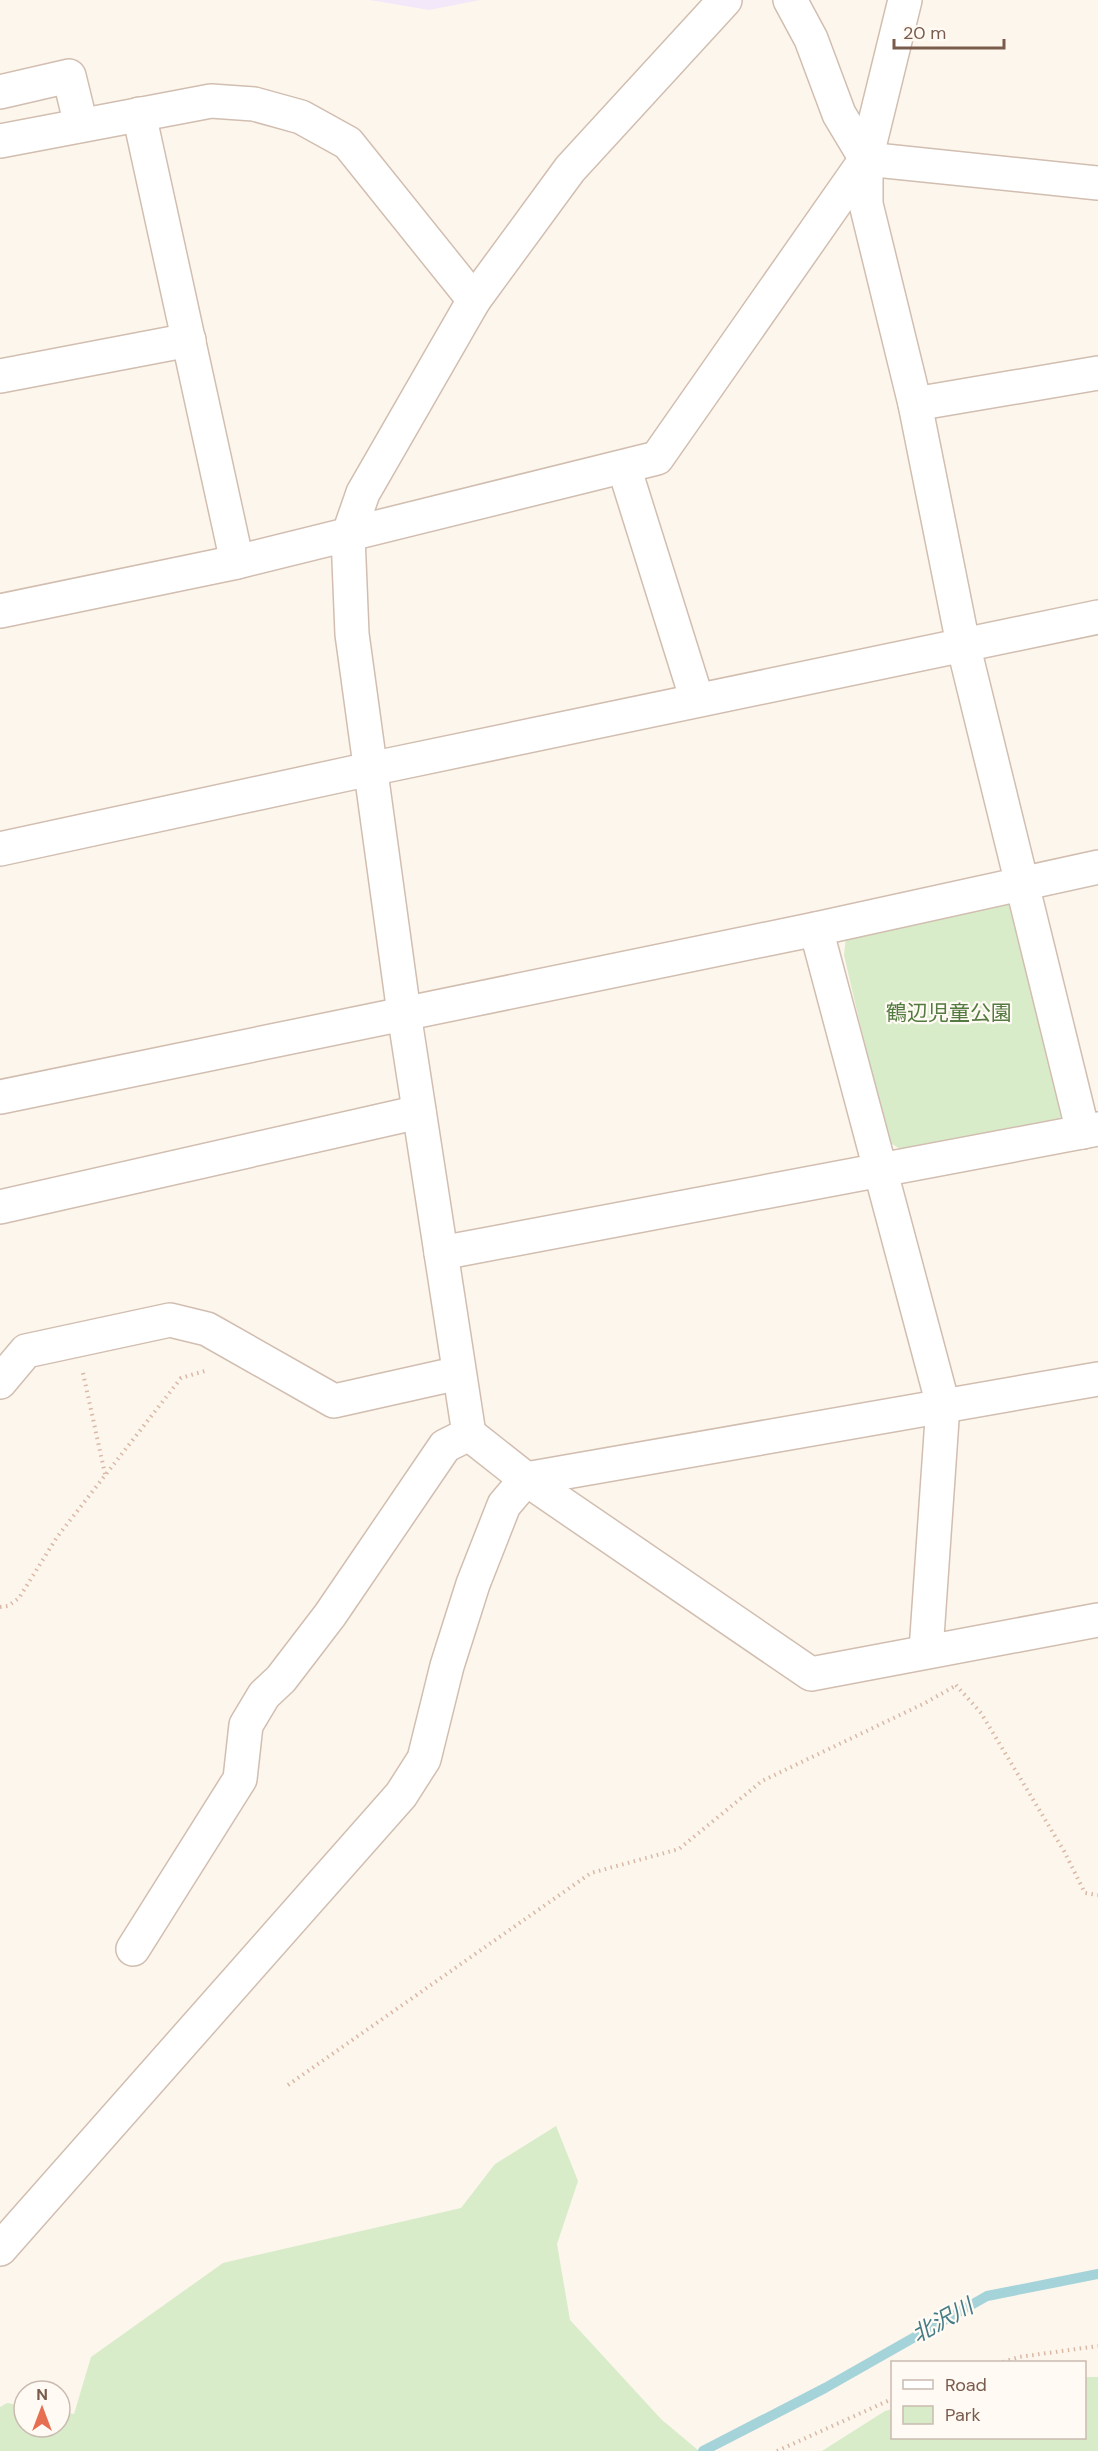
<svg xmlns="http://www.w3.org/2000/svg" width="1098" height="2451" viewBox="0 0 1098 2451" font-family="'DM Sans','Noto Sans JP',sans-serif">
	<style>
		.education { fill: #f3e8fa }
		.green { fill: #d8ecc9 }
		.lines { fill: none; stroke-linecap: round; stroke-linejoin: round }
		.stream { stroke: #a5d3da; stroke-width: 10 }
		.minor-casing { stroke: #d1beb0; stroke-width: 36 }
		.path { stroke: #d9b8a5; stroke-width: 4; stroke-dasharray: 1.5 4.5; stroke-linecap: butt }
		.minor { stroke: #fff; stroke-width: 33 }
		.labels { text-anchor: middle; stroke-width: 4.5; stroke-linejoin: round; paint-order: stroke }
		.park-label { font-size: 21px; fill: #537a41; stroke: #fffaf3 }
		.water-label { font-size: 22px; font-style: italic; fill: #437c86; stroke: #fffaf3 }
	</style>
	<rect width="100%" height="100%" fill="#fdf6ec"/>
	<polygon class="education" points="370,0 480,0 429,10"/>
	<g class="green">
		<polygon points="1004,899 1017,909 1061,1117 1052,1126 902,1150 887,1141 844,955 846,936"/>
		<polygon points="556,2126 578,2181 557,2244 570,2320 661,2419 699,2451 0,2451 0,2407 7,2403 24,2406 24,2427 60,2427 60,2412 74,2414 91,2357 223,2263 461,2208 495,2164"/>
		<polygon points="1085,2377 1098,2377 1098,2451 822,2451 885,2411 892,2409 892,2438 1084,2438"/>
	</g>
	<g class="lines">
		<polyline class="stream" points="703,2451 825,2388 987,2296 1098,2274"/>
		<g class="minor-casing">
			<g id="minor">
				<polyline points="725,0 570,169 474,300 363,493 348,536 352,634 404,1013 469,1434 526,1479 811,1674 1098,1620"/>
				<polyline points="790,0 811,39 839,114 866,159 866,204 915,404 963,644 1083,1132"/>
				<polyline points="0,92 69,76 81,125"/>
				<polyline points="139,114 237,562"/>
				<polyline points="0,141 211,101 254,104 301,117 348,143 474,300"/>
				<polyline points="866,159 1098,183"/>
				<polyline points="0,376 189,340"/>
				<polyline points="915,404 1098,373"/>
				<polyline points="624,467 697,700"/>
				<polyline points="0,611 237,562 657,458 866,159 905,0"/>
				<polyline points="0,849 370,769 1098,617"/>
				<polyline points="816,929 943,1405 926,1651"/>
				<polyline points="0,1097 816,929 1098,867"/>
				<polyline points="0,1207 419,1112"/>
				<polyline points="441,1253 1098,1129"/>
				<polyline points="0,1382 26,1351 170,1320 207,1329 334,1401 459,1373"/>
				<polyline points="133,1949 240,1779 246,1725 264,1695 281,1679 330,1615 445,1446 469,1434"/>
				<polyline points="0,2249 401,1795 424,1759 447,1666 473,1584 504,1505 526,1479 1098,1379"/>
			</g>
		</g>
		<g class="path">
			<polyline points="83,1373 105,1474"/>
			<polyline points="0,1607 8,1606 19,1598 57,1537 181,1378 208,1370"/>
			<polyline points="956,1685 981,1713 1064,1851 1085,1893 1098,1895"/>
			<polyline points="288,2085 591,1873 679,1849 762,1781 923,1704 957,1685"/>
			<polyline points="1003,2362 1019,2357 1098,2346"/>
			<polyline points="777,2451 892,2399"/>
		</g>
		<use href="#minor" class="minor"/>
	</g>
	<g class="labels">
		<g class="park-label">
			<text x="949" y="1020">鶴辺児童公園</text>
		</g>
		<g class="water-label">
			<text transform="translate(942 2320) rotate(-29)" y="8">北沢川</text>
		</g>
	</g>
	<rect x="891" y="2361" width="195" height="78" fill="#fffaf3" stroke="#cabbb1" stroke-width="1.5"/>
	<rect x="903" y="2380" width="30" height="9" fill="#ffffff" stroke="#cabbb1" stroke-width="1.5"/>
	<text x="945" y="2391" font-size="18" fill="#7a5c4d">Road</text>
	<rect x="903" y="2406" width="30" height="18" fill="#d8ecc9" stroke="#cabbb1" stroke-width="1.5"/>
	<text x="945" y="2421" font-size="18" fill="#7a5c4d">Park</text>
	<g transform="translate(42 2409)"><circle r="28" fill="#fffaf3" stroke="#cabbb1" stroke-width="1.5"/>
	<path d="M0-4.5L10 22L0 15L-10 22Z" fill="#e76f51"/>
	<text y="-9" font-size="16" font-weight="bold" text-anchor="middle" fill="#7a5c4d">N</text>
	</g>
	<path d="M894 39v9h110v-9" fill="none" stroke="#7a5c4d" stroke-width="3"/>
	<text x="903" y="39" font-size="18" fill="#7a5c4d" stroke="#fffaf3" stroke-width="4.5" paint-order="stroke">20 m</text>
</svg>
